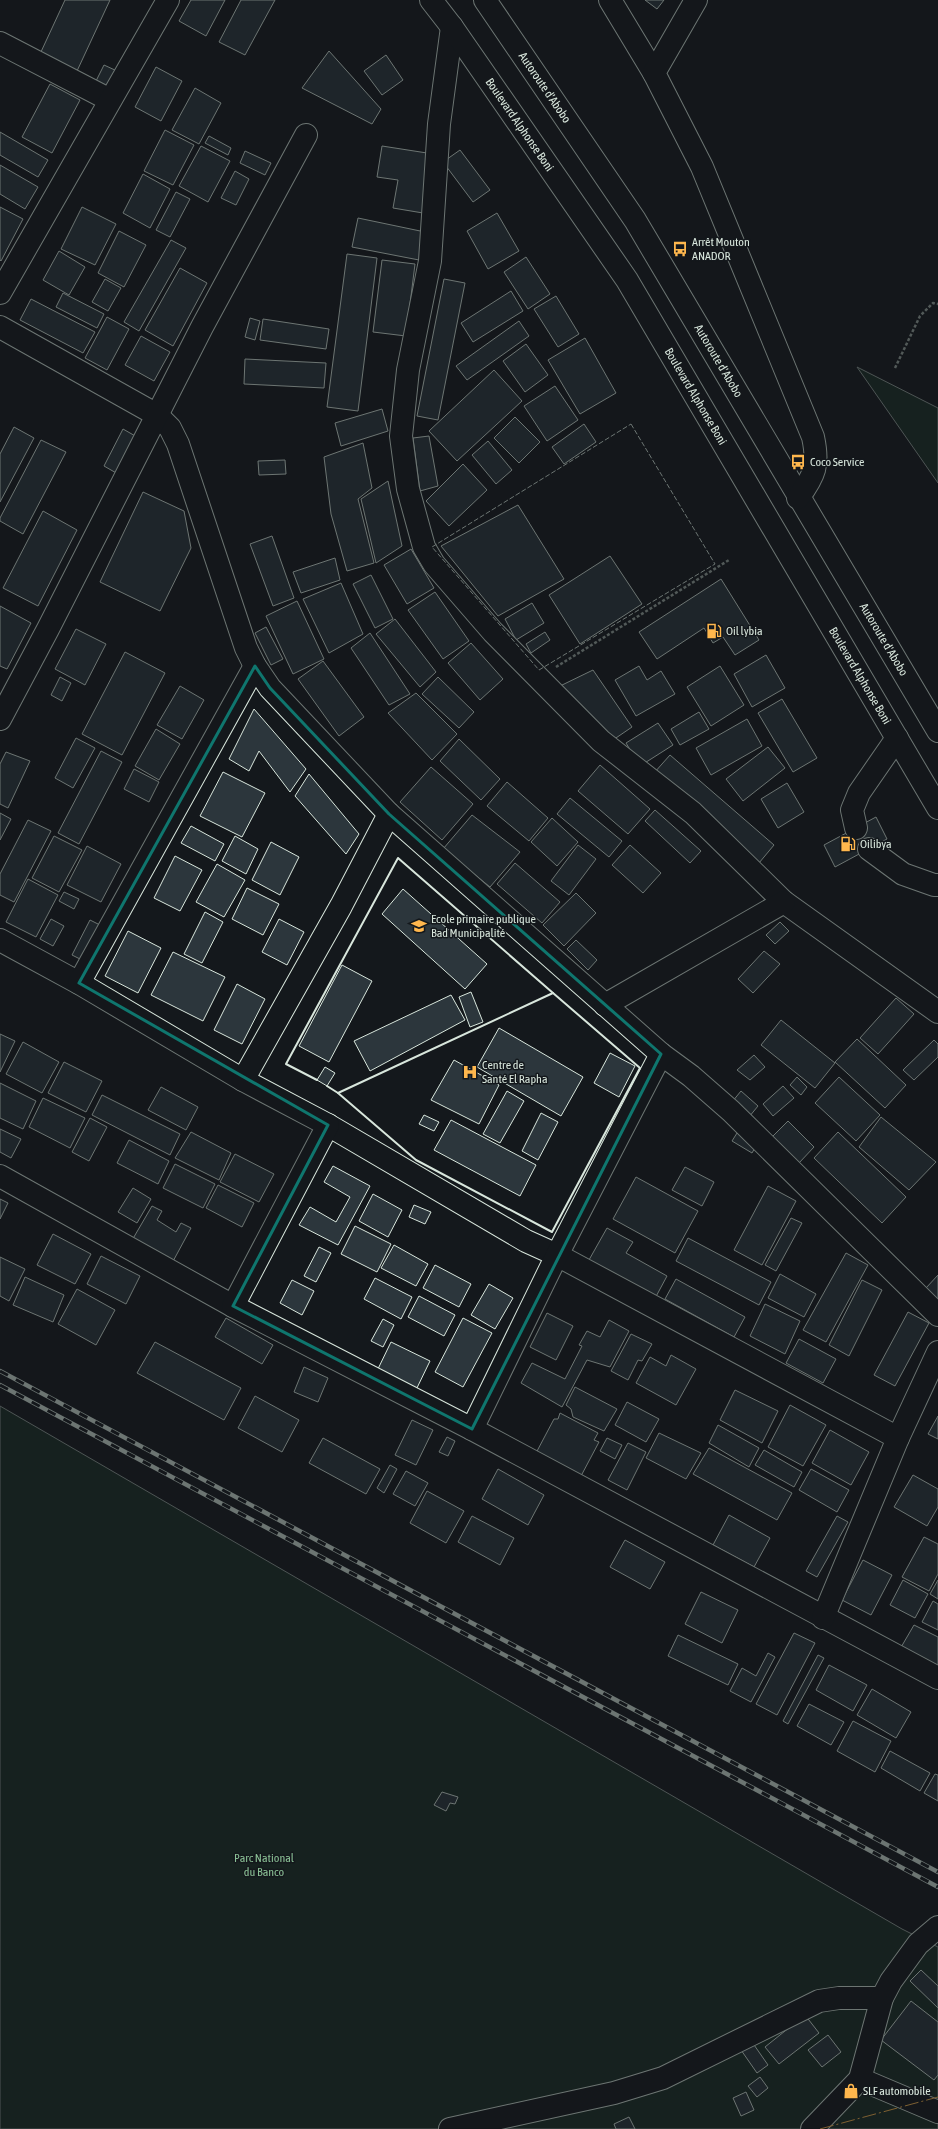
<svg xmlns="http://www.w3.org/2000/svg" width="938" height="2129" viewBox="0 0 938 2129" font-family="'Asap Condensed',sans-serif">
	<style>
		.green { fill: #1a2d24; stroke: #939e99 }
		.building { fill: #2c363c; stroke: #d8e6dc }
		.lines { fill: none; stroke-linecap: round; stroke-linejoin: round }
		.minor-casing { stroke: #d8e6dc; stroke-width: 24 }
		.major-casing { stroke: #d8e6dc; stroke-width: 24 }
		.path { stroke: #9da8a2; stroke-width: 2.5; stroke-dasharray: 3 2; stroke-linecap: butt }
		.minor { stroke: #14181c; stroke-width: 22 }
		.major { stroke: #14181c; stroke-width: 22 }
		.rail-casing { stroke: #d8e6dc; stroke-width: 4.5 }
		.rail { stroke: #14181c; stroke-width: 3; stroke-dasharray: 9; stroke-linecap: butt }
		.fence { stroke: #d8e6dc; stroke-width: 1; stroke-dasharray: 5 2; stroke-linecap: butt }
		.wall { stroke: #d8e6dc; stroke-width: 2 }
		.power { stroke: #ffb74d; stroke-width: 1; stroke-dasharray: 14 3 2 3; stroke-linecap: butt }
		.marked { fill: none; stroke: #0f766e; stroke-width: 3; stroke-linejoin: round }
		.labels { text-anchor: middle; stroke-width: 3; stroke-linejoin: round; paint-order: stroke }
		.street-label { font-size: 12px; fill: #d8e6dc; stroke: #14181c }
		.poi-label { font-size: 12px; fill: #d8e6dc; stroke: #14181c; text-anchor: start }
		.park-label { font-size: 12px; fill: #8ac095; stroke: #14181c }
	</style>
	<rect width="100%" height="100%" fill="#14181c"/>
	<g class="green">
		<polygon points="857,367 938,408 938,483"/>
		<polygon points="0,1406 902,1929 938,1947 938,2129 0,2129"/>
	</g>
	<g class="building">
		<polygon points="65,0 110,0 77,71 40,54"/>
		<polygon points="191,0 225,0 206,36 179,21"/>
		<polygon points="241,0 275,0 245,55 219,42"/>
		<polygon points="645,0 664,0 657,9"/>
		<polygon points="329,51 381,109 372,124 302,88"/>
		<polygon points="386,55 403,80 382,95 364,71"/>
		<polygon points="104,65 117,71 107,91 94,85"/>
		<polygon points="156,67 182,81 161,121 135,107"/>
		<polygon points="50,84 80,100 52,153 22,137"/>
		<polygon points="195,88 221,103 199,144 172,130"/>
		<polygon points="165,130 194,145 173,185 144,171"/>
		<polygon points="0,132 48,160 38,177 0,155"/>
		<polygon points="209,136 231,148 228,155 205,143"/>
		<polygon points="201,146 230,161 208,202 179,186"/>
		<polygon points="382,146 427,153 423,213 393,208 398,180 377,177"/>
		<polygon points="460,150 490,190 473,202 443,162"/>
		<polygon points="245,151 271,163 265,175 240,163"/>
		<polygon points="0,165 38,187 25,209 0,194"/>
		<polygon points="235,171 249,179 236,205 221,198"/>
		<polygon points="143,174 170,189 150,228 123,213"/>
		<polygon points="176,192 190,199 170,237 156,230"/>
		<polygon points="0,207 23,219 1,261 0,260"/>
		<polygon points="82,207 116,224 95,265 61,249"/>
		<polygon points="497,213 519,251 488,269 467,231"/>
		<polygon points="358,218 425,232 419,260 352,247"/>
		<polygon points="119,231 146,245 124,287 98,273"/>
		<polygon points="171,240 186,248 139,331 124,322"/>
		<polygon points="59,251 85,267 69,295 43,280"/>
		<polygon points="347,254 377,258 358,411 327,407"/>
		<polygon points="526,257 550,294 528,309 504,272"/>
		<polygon points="382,260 415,264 406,336 373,332"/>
		<polygon points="180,268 207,283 173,346 145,330"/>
		<polygon points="105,279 121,288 108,311 92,302"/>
		<polygon points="444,279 465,283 438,420 417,416"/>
		<polygon points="511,291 523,311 473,342 461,323"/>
		<polygon points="63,293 104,314 97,328 56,307"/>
		<polygon points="556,296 579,334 558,347 534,309"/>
		<polygon points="31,299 95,332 83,353 20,320"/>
		<polygon points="107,317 129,329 107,370 85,358"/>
		<polygon points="250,318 260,321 255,340 245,337"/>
		<polygon points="263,319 329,329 326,349 260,340"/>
		<polygon points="519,321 529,336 467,380 456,366"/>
		<polygon points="141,336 170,352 154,381 125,365"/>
		<polygon points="585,338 616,393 580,414 548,360"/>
		<polygon points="526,344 548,375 525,392 503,361"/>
		<polygon points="245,359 326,363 324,388 244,384"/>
		<polygon points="494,370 522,401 457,461 429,431"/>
		<polygon points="555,386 578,420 547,441 524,406"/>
		<polygon points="382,409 388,431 341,446 335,423"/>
		<polygon points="515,417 540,442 519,463 494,438"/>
		<polygon points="584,424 596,442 564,464 552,447"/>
		<polygon points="14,427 34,438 0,502 0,454"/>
		<polygon points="123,429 137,437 118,474 104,466"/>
		<polygon points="429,436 438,486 420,491 413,438"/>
		<polygon points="41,440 66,452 23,534 0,521 0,518"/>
		<polygon points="488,441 512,470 496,484 472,455"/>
		<polygon points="363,443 372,488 358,499 374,563 347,571 331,514 324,457"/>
		<polygon points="285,460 286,474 259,475 258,461"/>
		<polygon points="463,464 487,490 449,526 426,501"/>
		<polygon points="388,481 402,546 376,563 361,499"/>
		<polygon points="143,492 184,511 191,548 160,611 100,582"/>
		<polygon points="518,505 564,579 498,616 441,546"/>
		<polygon points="43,511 77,530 38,606 3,588"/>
		<polygon points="272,536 294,598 273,606 250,544"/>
		<polygon points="411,549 434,588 407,604 384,565"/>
		<polygon points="610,556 642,604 580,644 549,595"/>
		<polygon points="335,558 340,580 301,593 293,572"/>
		<polygon points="371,575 393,619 375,628 353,584"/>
		<polygon points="721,579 759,640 735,655 723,637 713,643 704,628 657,659 639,632"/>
		<polygon points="341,583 363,634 329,653 303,599"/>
		<polygon points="435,592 469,641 443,659 408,610"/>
		<polygon points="297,601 324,659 293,674 266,616"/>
		<polygon points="532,603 544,623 516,640 505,619"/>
		<polygon points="0,606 31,623 7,669 0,666"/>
		<polygon points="395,619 436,672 420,687 376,634"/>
		<polygon points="266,627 283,659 271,665 255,633"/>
		<polygon points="76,629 106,644 85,685 55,669"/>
		<polygon points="545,632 550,640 531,653 526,644"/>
		<polygon points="370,633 410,694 389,705 351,648"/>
		<polygon points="471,643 503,679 480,700 448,663"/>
		<polygon points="125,652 165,673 122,755 82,734"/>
		<polygon points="766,655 785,688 752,707 734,674"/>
		<polygon points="323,661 364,717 339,736 298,679"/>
		<polygon points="639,666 647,680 661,671 675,694 636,716 615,680"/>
		<polygon points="720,666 744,705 711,726 687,687"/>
		<polygon points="593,670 632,727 613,740 558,687"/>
		<polygon points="60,677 71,683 62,701 51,695"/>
		<polygon points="438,677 474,712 459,728 422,694"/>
		<polygon points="180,686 204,700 182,739 157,725"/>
		<polygon points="416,693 457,734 432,760 388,713"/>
		<polygon points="782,699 817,758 793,772 758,713"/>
		<polygon points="254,709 306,769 290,792 259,751 249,771 229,759"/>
		<polygon points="699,712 709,729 680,745 671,729"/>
		<polygon points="747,719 762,746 711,775 696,748"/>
		<polygon points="658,723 673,745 640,766 626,743"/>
		<polygon points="156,729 180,744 159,780 135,766"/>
		<polygon points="76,738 95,748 73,788 55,778"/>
		<polygon points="459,739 500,779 481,800 440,761"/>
		<polygon points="768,747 785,768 743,801 726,779"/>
		<polygon points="101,751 122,762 79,844 58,833"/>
		<polygon points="6,752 30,761 8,808 0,804 0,764"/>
		<polygon points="670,755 774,845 759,863 654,773"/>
		<polygon points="600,765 650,809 628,834 578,791"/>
		<polygon points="431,767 473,804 442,840 400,802"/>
		<polygon points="134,769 159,782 149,802 124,789"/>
		<polygon points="223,772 265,793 242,837 200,816"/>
		<polygon points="309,774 359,834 346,854 295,796"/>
		<polygon points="507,782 548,818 529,841 487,806"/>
		<polygon points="787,783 804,812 778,828 761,799"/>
		<polygon points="570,798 622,841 609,857 557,814"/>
		<polygon points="655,810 701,851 690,863 645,821"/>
		<polygon points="0,813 11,819 0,840"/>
		<polygon points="472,815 520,852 490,887 443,849"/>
		<polygon points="876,817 887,839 835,867 824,845"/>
		<polygon points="552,818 578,842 557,866 531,842"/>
		<polygon points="28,820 51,831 14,902 0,895 0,874"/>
		<polygon points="191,826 224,844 215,861 181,843"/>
		<polygon points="54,836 82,850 59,892 32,878"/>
		<polygon points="235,836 258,849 246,874 222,861"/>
		<polygon points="271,842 299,857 280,895 252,880"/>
		<polygon points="578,845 596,859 569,895 551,881"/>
		<polygon points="630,845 661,873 643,893 612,865"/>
		<polygon points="87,846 121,864 101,902 67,885"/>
		<polygon points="175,856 202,870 180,911 154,898"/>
		<polygon points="515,863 560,902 542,923 497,884"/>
		<polygon points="217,864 245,880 224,917 196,902"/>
		<polygon points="28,879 58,895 36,937 6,922"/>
		<polygon points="247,888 279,904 263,935 232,919"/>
		<polygon points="403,889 487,964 465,989 382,914"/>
		<polygon points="64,892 79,899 74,909 59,901"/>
		<polygon points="576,893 596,913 564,946 543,925"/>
		<polygon points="205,912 223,922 202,963 184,954"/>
		<polygon points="51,919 64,926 53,946 40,939"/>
		<polygon points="279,919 304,932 287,965 262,952"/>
		<polygon points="90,920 106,928 88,963 72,955"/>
		<polygon points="780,922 789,931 775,944 766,935"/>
		<polygon points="128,931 161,948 138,993 105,976"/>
		<polygon points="576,940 597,960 588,970 567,949"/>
		<polygon points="764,951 780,964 753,993 738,979"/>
		<polygon points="173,952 225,977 203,1021 151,995"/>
		<polygon points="342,965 372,981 329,1062 299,1046"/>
		<polygon points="237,984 265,999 242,1044 214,1030"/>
		<polygon points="471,992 483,1022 470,1027 459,997"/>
		<polygon points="451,995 465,1020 370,1071 354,1041"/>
		<polygon points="896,998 914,1014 878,1054 860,1038"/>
		<polygon points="781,1020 835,1063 815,1088 761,1045"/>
		<polygon points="499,1028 583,1077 561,1116 477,1067"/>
		<polygon points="0,1034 15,1041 0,1072"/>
		<polygon points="857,1039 906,1085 885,1108 835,1062"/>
		<polygon points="934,1040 938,1044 938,1057 914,1080 903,1070"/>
		<polygon points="23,1042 59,1062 42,1093 6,1074"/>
		<polygon points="610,1053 635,1066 619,1097 594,1083"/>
		<polygon points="754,1055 765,1067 750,1080 737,1070"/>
		<polygon points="454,1060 499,1085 479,1124 431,1100"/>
		<polygon points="64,1062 102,1081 86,1112 48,1093"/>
		<polygon points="325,1067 335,1073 327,1086 317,1080"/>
		<polygon points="797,1077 807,1087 801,1095 790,1085"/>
		<polygon points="839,1077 880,1115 856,1141 815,1103"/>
		<polygon points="0,1083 36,1101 23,1129 0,1118"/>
		<polygon points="783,1086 794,1098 773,1116 763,1104"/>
		<polygon points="161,1087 198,1107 186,1130 148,1110"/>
		<polygon points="507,1091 524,1101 500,1143 483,1134"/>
		<polygon points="741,1091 758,1106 749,1117 732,1102"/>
		<polygon points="102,1095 180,1134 170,1155 92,1115"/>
		<polygon points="43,1098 85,1118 70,1148 29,1127"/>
		<polygon points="541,1113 558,1122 538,1160 522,1151"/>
		<polygon points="424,1115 439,1122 434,1131 419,1124"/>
		<polygon points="881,1117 936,1162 909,1190 859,1147"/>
		<polygon points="90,1118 107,1127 89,1161 72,1152"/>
		<polygon points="451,1120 536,1165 520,1196 434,1150"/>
		<polygon points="788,1121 814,1147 799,1163 772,1137"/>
		<polygon points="0,1129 21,1139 11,1158 0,1152"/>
		<polygon points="191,1132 231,1153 219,1180 175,1158"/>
		<polygon points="838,1132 906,1197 882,1223 814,1158"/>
		<polygon points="737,1133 756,1146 752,1153 732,1141"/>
		<polygon points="129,1140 169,1161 158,1184 117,1163"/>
		<polygon points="235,1154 274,1174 259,1202 220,1182"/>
		<polygon points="175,1164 215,1184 203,1208 163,1188"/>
		<polygon points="333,1166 370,1186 338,1245 299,1225 310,1207 336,1222 350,1197 324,1182"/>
		<polygon points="685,1167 714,1182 702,1206 672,1190"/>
		<polygon points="636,1177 698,1211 675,1253 613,1219"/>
		<polygon points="218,1185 254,1203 242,1227 206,1208"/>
		<polygon points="768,1186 796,1201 762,1265 734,1250"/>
		<polygon points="133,1188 151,1199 137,1223 118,1212"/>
		<polygon points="373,1194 402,1210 388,1237 359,1221"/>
		<polygon points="0,1199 8,1203 0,1219"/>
		<polygon points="414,1205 431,1212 425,1224 409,1217"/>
		<polygon points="152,1206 162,1211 157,1220 176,1232 181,1223 191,1228 171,1265 131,1242"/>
		<polygon points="791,1218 802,1223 776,1271 765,1265"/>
		<polygon points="355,1226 391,1244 377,1272 341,1254"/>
		<polygon points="607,1228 633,1242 626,1253 667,1276 652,1304 585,1267"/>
		<polygon points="53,1234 91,1254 75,1284 37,1265"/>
		<polygon points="688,1238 771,1282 759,1305 676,1261"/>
		<polygon points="394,1245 428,1264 416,1286 381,1268"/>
		<polygon points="319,1247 331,1253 316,1282 304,1276"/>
		<polygon points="846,1253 868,1265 826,1342 803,1330"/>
		<polygon points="101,1256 140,1276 126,1304 87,1284"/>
		<polygon points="0,1257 25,1269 9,1301 0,1296"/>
		<polygon points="435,1265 471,1284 459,1307 423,1288"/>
		<polygon points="780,1274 816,1294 804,1317 768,1298"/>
		<polygon points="938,1275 938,1300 926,1288"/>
		<polygon points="25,1277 64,1295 53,1322 13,1305"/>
		<polygon points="375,1278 412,1297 401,1319 364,1299"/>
		<polygon points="676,1279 745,1317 734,1337 665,1299"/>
		<polygon points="292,1280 314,1291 302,1315 280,1303"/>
		<polygon points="862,1280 882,1290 849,1356 829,1345"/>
		<polygon points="489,1284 513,1298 495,1329 471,1315"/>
		<polygon points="77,1289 115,1310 96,1345 58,1324"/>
		<polygon points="419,1296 455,1315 444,1336 408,1317"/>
		<polygon points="765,1304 800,1321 785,1354 750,1336"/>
		<polygon points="908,1312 929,1323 895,1386 874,1375"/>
		<polygon points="547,1313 573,1326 556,1360 530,1347"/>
		<polygon points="226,1318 273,1345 262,1364 215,1337"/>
		<polygon points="463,1318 492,1333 463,1387 435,1372"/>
		<polygon points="383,1319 394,1325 383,1347 371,1341"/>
		<polygon points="609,1320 629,1331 610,1367 587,1360 562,1407 521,1383 532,1363 565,1379 582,1346 579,1345 587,1331 600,1337"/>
		<polygon points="631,1334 652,1344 642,1361 638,1360 628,1380 611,1371"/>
		<polygon points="799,1339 836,1359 823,1383 786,1363"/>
		<polygon points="155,1342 241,1388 224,1420 137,1373"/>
		<polygon points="391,1342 430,1361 415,1392 376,1373"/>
		<polygon points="671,1355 696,1369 676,1405 636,1383 650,1357 666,1366"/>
		<polygon points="304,1367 328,1378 318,1402 294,1392"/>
		<polygon points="575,1387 617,1409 604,1431 573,1417 571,1409 566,1405"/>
		<polygon points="735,1390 778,1411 762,1443 720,1420"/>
		<polygon points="255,1396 299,1420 282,1452 238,1428"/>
		<polygon points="627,1402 659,1419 646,1442 615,1425"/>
		<polygon points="790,1405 826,1425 803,1466 768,1447"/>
		<polygon points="560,1413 598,1433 594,1440 599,1442 581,1476 536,1453 554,1419 558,1419"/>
		<polygon points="938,1416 938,1439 928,1434"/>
		<polygon points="412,1420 433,1430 416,1465 395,1455"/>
		<polygon points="718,1425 759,1448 749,1467 709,1443"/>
		<polygon points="830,1430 869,1452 851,1485 812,1463"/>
		<polygon points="659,1433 701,1453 686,1479 646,1458"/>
		<polygon points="447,1437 455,1441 448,1456 439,1452"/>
		<polygon points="323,1438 380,1469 366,1494 309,1463"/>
		<polygon points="607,1438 622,1445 615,1459 600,1451"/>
		<polygon points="628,1443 646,1452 627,1490 608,1480"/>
		<polygon points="709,1448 792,1493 777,1520 693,1474"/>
		<polygon points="764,1450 802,1472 794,1487 755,1465"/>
		<polygon points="390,1465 397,1469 384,1493 377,1488"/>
		<polygon points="498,1469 544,1495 528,1525 482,1499"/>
		<polygon points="811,1469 849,1490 837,1512 799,1490"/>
		<polygon points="406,1471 428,1483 415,1506 393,1494"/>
		<polygon points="913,1475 938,1489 938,1507 927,1526 894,1507"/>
		<polygon points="427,1491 464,1511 446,1543 410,1523"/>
		<polygon points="729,1515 770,1538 754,1567 713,1545"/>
		<polygon points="472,1516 514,1538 500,1565 458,1542"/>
		<polygon points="837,1516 848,1522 817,1577 806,1571"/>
		<polygon points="924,1537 938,1544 938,1574 929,1591 902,1577"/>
		<polygon points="625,1540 665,1562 650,1589 610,1567"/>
		<polygon points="863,1560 892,1575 871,1615 842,1600"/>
		<polygon points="903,1580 928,1594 915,1618 890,1605"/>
		<polygon points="938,1580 938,1599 930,1594"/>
		<polygon points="701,1592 738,1610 722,1643 685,1624"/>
		<polygon points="933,1601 938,1604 938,1630 922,1622"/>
		<polygon points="914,1625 938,1637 938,1668 900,1649"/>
		<polygon points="794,1633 815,1643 777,1715 756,1704"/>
		<polygon points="678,1635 738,1664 728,1685 668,1656"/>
		<polygon points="768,1653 775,1657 751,1702 730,1691 742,1668 756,1676"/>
		<polygon points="818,1655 824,1658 788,1724 783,1721"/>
		<polygon points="829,1665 867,1685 853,1711 816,1690"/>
		<polygon points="872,1689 911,1712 896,1738 857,1715"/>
		<polygon points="809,1704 844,1722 831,1745 797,1726"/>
		<polygon points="853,1721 891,1741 875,1772 837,1751"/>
		<polygon points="890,1751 930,1773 920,1791 881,1768"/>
		<polygon points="935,1774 938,1775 938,1801 924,1793"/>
		<polygon points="442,1792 458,1797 455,1804 450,1803 446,1811 434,1805"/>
		<polygon points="921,1970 938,1986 938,2008 910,1981"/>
		<polygon points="911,2001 938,2022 938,2075 934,2080 881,2040"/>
		<polygon points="805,2015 819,2033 779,2064 765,2047"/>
		<polygon points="828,2035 841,2052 822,2067 808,2050"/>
		<polygon points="752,2042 768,2065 757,2073 741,2050"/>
		<polygon points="760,2077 768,2088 757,2097 748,2086"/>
		<polygon points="746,2092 754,2110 741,2116 733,2098"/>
		<polygon points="629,2117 635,2129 616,2129 614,2124"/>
	</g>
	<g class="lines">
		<g class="minor-casing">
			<g id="minor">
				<polyline points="610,0 654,73"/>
				<polyline points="452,27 439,124 430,261 408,370 401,436 408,489 424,547 434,564 493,632 601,741 693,813 784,902 938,1012"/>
				<polyline points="0,43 110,100"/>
				<polyline points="0,293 168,0"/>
				<polyline points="0,327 157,415 170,428 178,444 246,648 255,666 270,688 389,814 661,1054 691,1076 731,1111 938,1315"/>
				<polyline points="0,719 48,629 202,327 306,135"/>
				<polyline points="856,828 852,810 859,793 897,738"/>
				<polyline points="869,849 903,874 934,885 938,885"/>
				<polyline points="0,940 79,983 243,1080 328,1125 526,1241 557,1255 898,1438"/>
				<polyline points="79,983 255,666"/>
				<polyline points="605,1005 784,902"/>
				<polyline points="243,1080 341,906 389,814"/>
				<polyline points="0,1176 233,1306 472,1429 938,1678"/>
				<polyline points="233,1306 328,1125"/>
				<polyline points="472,1429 557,1255 661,1054"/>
				<polyline points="823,1618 898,1438 938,1352"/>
				<polyline points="860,2079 938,2112"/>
				<polyline points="450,2129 614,2093 663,2078 819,2001 839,1998 882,1998"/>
				<polyline points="812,2129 860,2079 882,1998 891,1981 918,1944 938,1927"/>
			</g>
		</g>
		<g class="major-casing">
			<g id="major">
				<path id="s1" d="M431 0 452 27 627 280 938 808"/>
				<path id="s2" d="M485 0 635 220 938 731"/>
				<path d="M696 0 654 73 702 167 813 437C819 465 815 475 798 498"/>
			</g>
		</g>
		<g class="path">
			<polyline points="895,368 920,316 933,303 938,304"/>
			<polyline points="556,667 729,560"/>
		</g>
		<use href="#minor" class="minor"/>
		<use href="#major" class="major"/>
		<g class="rail-casing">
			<g id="rail">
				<polyline points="0,1371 938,1872"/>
				<polyline points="0,1385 938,1887"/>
			</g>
		</g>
		<use href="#rail" class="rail"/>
		<polygon class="fence" points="631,424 715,564 539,670 432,547"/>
		<g class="wall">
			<polygon points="553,993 640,1068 552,1232 416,1160 338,1093"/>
			<polyline points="317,1080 286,1064 398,858 553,993"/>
			<polyline points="327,1086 338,1093"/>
		</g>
		<polyline class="power" points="820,2129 938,2097"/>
	</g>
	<path d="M0 0H938V2129H0ZM255 666 270 688 389 814 661 1054 472 1429 233 1306 328 1125 79 983Z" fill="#14181c" fill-opacity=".55" fill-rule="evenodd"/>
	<path class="marked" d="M255 666 270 688 389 814 661 1054 472 1429 233 1306 328 1125 79 983Z"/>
	<defs>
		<g id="bus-bare" transform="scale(1.2)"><path d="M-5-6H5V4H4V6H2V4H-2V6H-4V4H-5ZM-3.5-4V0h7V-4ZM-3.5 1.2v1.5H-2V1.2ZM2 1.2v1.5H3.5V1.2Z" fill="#ffb74d" stroke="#14181c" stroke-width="2.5" paint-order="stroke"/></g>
		<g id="fuel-bare" transform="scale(1.2)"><path d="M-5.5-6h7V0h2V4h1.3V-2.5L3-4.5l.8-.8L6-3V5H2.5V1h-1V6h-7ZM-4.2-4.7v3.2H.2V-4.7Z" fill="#ffb74d" stroke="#14181c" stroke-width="2.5" paint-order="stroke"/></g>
		<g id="school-bare" transform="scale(1.2)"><path d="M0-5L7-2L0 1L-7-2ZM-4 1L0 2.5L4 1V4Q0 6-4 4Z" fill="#ffb74d" stroke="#14181c" stroke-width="2.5" paint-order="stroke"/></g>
		<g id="hospital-bare" transform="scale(1.2)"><path d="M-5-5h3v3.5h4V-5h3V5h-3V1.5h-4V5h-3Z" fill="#ffb74d" stroke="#14181c" stroke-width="2.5" paint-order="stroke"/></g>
		<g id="shop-bare" transform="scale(1.2)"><path d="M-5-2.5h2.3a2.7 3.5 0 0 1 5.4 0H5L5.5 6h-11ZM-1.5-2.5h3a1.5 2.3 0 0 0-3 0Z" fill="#ffb74d" stroke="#14181c" stroke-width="2.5" paint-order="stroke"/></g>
	</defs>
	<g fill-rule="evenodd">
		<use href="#bus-bare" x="680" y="249"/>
		<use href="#bus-bare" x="798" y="462"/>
		<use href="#fuel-bare" x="714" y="631"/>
		<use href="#fuel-bare" x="848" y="844"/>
		<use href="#school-bare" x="419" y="926"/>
		<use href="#hospital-bare" x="470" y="1072"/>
		<use href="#shop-bare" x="851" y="2091"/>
	</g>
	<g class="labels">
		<g class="street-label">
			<text dy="4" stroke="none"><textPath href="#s2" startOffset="106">Autoroute d'Abobo</textPath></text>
			<text dy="4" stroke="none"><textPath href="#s1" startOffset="153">Boulevard Alphonse Boni</textPath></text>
			<text dy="4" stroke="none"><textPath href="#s2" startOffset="430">Autoroute d'Abobo</textPath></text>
			<text dy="4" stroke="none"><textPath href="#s1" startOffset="477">Boulevard Alphonse Boni</textPath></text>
			<text dy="4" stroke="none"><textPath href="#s2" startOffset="754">Autoroute d'Abobo</textPath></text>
			<text dy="4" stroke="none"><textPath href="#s1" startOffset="801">Boulevard Alphonse Boni</textPath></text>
		</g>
		<g class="poi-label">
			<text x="692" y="246">Arrêt Mouton<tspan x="692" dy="14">ANADOR</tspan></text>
			<text x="810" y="466">Coco Service</text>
			<text x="726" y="635">Oil lybia</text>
			<text x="860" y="848">Oilibya</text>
			<text x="431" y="923">Ecole primaire publique<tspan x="431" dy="14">Bad Municipalité</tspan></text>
			<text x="482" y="1069">Centre de<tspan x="482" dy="14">Santé El Rapha</tspan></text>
			<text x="863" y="2095">SLF automobile</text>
		</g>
		<g class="park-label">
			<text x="264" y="1862">Parc National<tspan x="264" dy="14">du Banco</tspan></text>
		</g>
	</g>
</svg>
